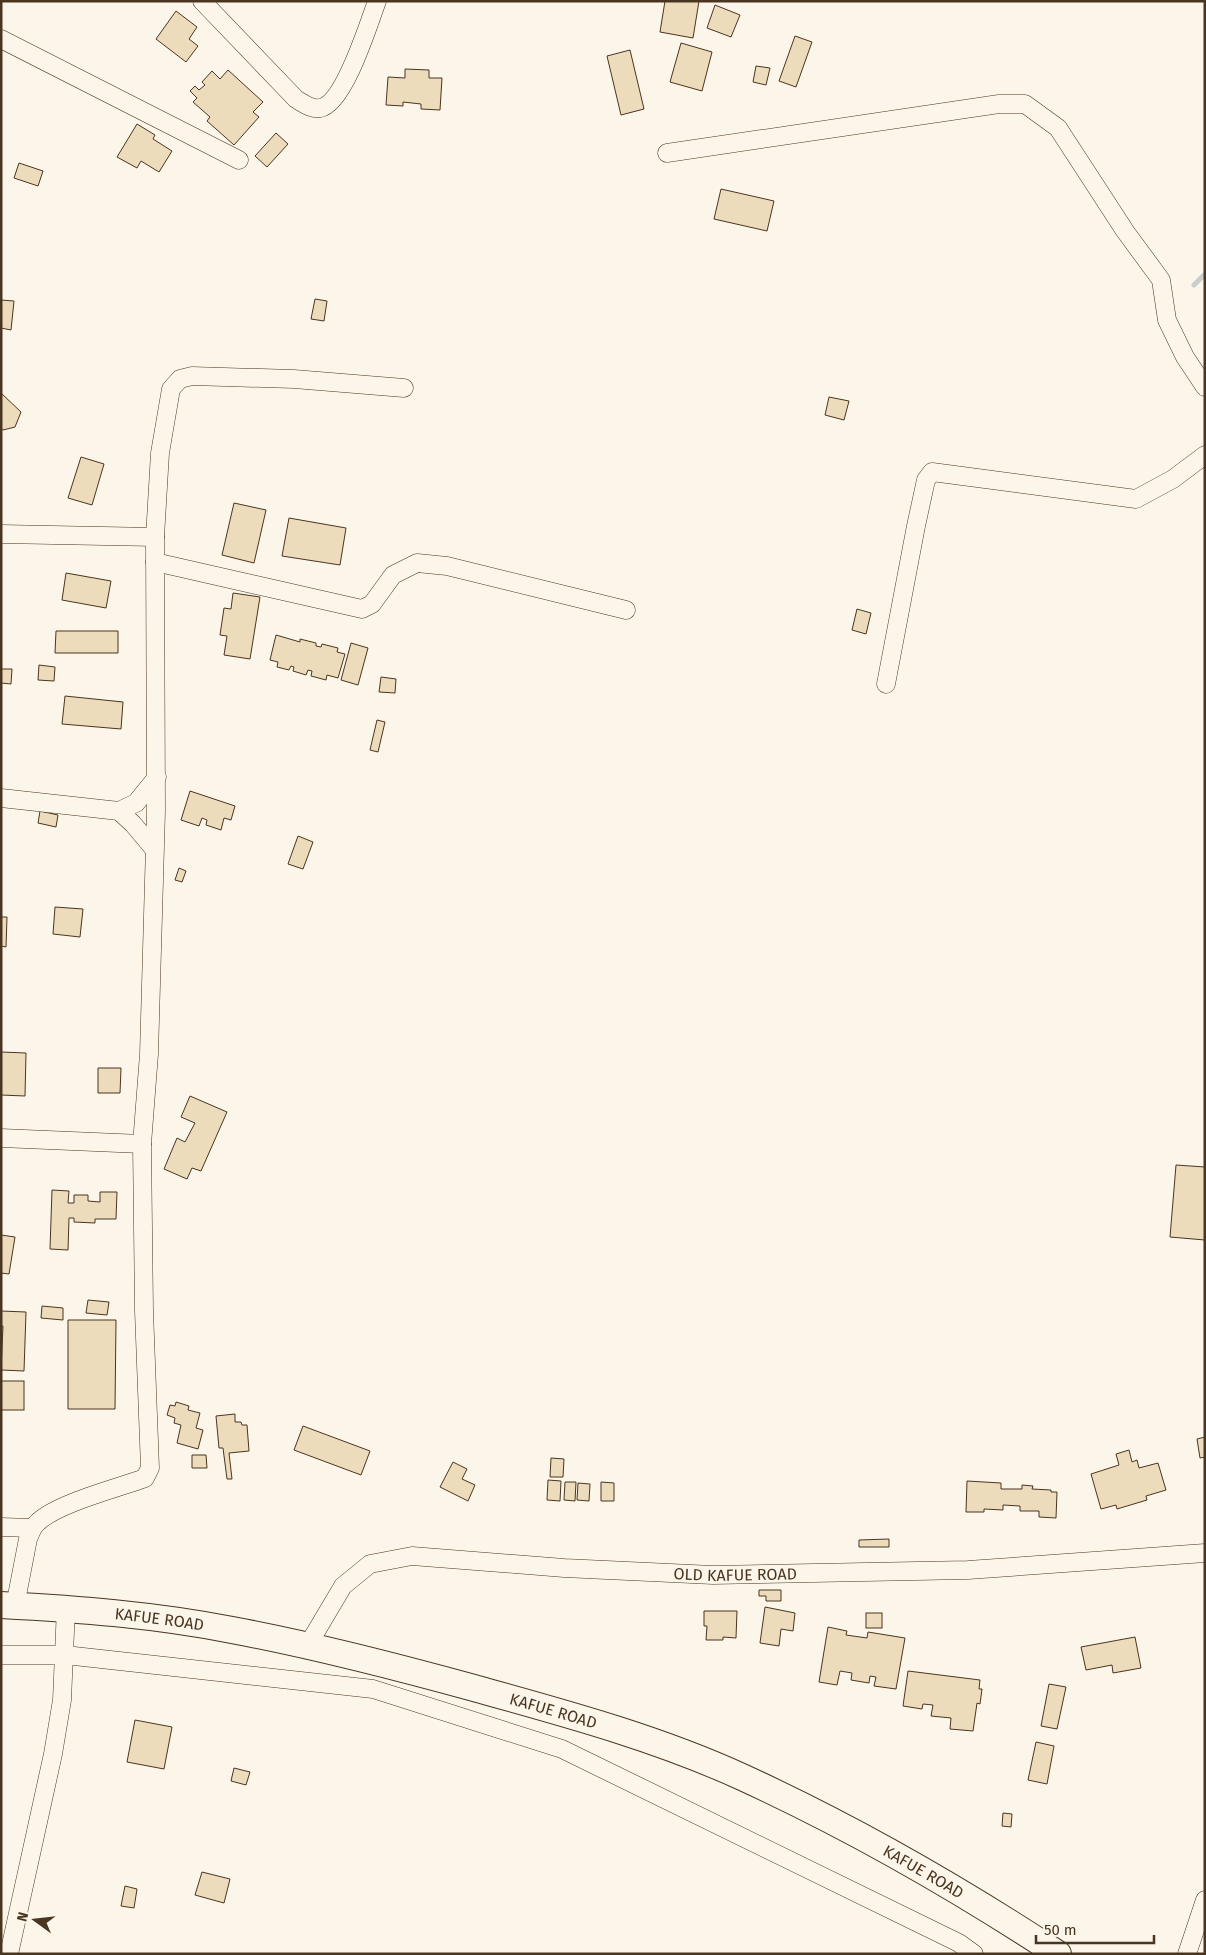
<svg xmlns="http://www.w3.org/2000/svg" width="1206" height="1955" viewBox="0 0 1206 1955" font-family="'Fira Sans',sans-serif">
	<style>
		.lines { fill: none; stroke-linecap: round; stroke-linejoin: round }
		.stream { stroke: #c9cecd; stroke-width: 5 }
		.building { fill: #ecdcbc; stroke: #4a3520 }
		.minor-casing { stroke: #4a3520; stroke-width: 19 }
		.highway-casing { stroke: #4a3520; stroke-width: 28 }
		.minor { stroke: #fbf6e9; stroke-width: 18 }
		.highway { stroke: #fbf6e9; stroke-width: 26 }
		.labels { text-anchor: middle; stroke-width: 4; stroke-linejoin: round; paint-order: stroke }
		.street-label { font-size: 16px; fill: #4a3520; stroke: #fbf6e9 }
	</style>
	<rect width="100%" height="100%" fill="#fbf6e9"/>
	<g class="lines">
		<polyline class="stream" points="1194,285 1205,274"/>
	</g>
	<g class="building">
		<polygon points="665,1 699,1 693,38 660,32"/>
		<polygon points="715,5 740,15 731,37 707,28"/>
		<polygon points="176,11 197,27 189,39 198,46 186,62 156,39"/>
		<polygon points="795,36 812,42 796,87 779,81"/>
		<polygon points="681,43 712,52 702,91 670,82"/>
		<polygon points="630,50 644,109 621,115 607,56"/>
		<polygon points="756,66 770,68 766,85 753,82"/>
		<polygon points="405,69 429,70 429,78 442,78 440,110 421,109 421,104 403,102 403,106 386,105 388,77 405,78"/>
		<polygon points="228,70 263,102 253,112 259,117 234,145 207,121 210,117 193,102 197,98 190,91 195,86 199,90 205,85 202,82 212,71 220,79"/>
		<polygon points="137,124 155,135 153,139 172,151 159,172 141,161 137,168 117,157"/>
		<polygon points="276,133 288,144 267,167 255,156"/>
		<polygon points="19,163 43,171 38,186 14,178"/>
		<polygon points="721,189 774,201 767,231 714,219"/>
		<polygon points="315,299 327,301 324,321 311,319"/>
		<polygon points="1,300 14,301 11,330 1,328"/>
		<polygon points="1,393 21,412 15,427 3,430 1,428"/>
		<polygon points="829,397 849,401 844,420 825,415"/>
		<polygon points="81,457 104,464 92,505 68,498"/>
		<polygon points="234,503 266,510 254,563 222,555"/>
		<polygon points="289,518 346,528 340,565 282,556"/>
		<polygon points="66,573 111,581 106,608 62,600"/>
		<polygon points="233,593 260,597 250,659 224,655 227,636 220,635 224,608 231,609"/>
		<polygon points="857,609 871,613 866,634 852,630"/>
		<polygon points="56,631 118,631 118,653 55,653"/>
		<polygon points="276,635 300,642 300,639 316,643 316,646 321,647 322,644 338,648 337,652 345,654 338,678 327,675 326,680 311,676 312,671 308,670 306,675 293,671 294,667 291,666 289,670 277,667 278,662 270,660"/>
		<polygon points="351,643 368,648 358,685 341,680"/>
		<polygon points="39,665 55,667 54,681 38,680"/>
		<polygon points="1,669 12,669 11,684 1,683"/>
		<polygon points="381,677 396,679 395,693 379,692"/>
		<polygon points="65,696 123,702 121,729 62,724"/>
		<polygon points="377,720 385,722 378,752 370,750"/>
		<polygon points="190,791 235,806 231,820 224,818 221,830 206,825 207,820 202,818 199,826 181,820"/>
		<polygon points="40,811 58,815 56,827 38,823"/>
		<polygon points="298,836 313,842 303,869 288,864"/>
		<polygon points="179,868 186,871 182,882 175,880"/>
		<polygon points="55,907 83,909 80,937 53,934"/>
		<polygon points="1,917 7,917 6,947 1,946"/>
		<polygon points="1,1052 26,1053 25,1096 1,1095"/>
		<polygon points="98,1068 121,1068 120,1093 98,1093"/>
		<polygon points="190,1096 227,1112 201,1171 192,1168 187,1179 164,1169 177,1138 185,1142 195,1123 181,1117"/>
		<polygon points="1176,1165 1205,1167 1205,1240 1170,1237"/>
		<polygon points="52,1190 69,1191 68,1203 74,1203 74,1195 88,1195 88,1201 100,1202 100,1192 117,1192 116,1219 95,1219 95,1223 74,1222 74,1218 69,1218 68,1250 50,1249"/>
		<polygon points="1,1235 15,1237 9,1274 1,1273"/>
		<polygon points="88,1300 109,1302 107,1315 86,1313"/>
		<polygon points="42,1306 63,1308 63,1320 41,1318"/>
		<polygon points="1,1311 26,1312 24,1371 1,1370 3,1326 1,1326"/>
		<polygon points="68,1320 116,1320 115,1409 68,1409"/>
		<rect x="1" y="1381" width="23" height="29"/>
		<polygon points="176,1402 189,1406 188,1410 200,1413 196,1428 203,1430 198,1449 177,1443 181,1425 174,1423 175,1418 167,1415 170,1405 175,1406"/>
		<polygon points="235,1414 235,1422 241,1422 242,1425 247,1425 249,1451 229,1453 232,1479 227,1479 223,1448 219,1448 216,1416"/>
		<polygon points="303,1426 370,1451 361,1475 294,1450"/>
		<polygon points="1205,1437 1205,1457 1200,1458 1197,1439"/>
		<polygon points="1129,1450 1132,1462 1137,1460 1139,1468 1158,1463 1166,1490 1146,1496 1147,1500 1117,1509 1116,1505 1101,1509 1091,1474 1119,1465 1116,1454"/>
		<polygon points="192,1455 206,1455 207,1468 192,1468"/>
		<polygon points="551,1458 564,1459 563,1477 550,1477"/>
		<polygon points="453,1462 467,1469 462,1479 475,1485 468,1501 440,1487"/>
		<polygon points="548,1480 561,1481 560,1501 547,1500"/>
		<polygon points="967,1481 1001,1483 1001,1489 1022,1489 1022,1485 1033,1486 1032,1489 1051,1490 1051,1492 1057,1492 1056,1518 1039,1517 1039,1511 1020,1511 1020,1506 1003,1505 1003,1510 984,1509 984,1512 966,1512"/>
		<polygon points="565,1482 576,1482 575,1501 564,1500"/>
		<polygon points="601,1482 614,1483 614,1501 601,1501"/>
		<polygon points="578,1483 590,1484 589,1501 577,1500"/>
		<polygon points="889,1539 889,1547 859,1547 859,1540"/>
		<polygon points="759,1590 781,1590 781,1601 766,1601 766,1596 759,1596"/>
		<polygon points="765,1607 795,1613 793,1631 781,1629 779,1646 760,1643"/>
		<polygon points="704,1611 737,1611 736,1638 723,1637 723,1640 706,1640 707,1626 704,1626"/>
		<rect x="866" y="1613" width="16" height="15"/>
		<polygon points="828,1627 847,1631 846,1635 867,1638 868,1632 905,1638 896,1689 874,1686 876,1677 870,1676 869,1683 851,1680 852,1673 840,1671 837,1685 819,1682"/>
		<polygon points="1135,1637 1141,1668 1113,1673 1112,1665 1086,1670 1081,1647"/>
		<polygon points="908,1671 980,1680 979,1689 982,1689 980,1704 977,1703 973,1731 950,1729 951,1718 931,1716 933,1705 923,1704 922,1709 903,1706"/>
		<polygon points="1049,1684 1066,1687 1057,1729 1041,1726"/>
		<polygon points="135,1720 172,1727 164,1769 127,1762"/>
		<polygon points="1036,1742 1054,1746 1047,1784 1028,1780"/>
		<polygon points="234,1768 250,1772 246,1785 231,1781"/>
		<polygon points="1003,1813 1012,1814 1011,1827 1002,1826"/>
		<polygon points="202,1872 230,1879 224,1903 195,1895"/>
		<polygon points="125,1886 137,1889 134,1908 121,1906"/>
	</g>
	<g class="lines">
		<g class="minor-casing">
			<g id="minor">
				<path d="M202 1 296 99C303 103 312 110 320 108 344 104 369 23 377 1"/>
				<polyline points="1,39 239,160"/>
				<polyline points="667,153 999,104 1025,104 1058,128 1125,231 1161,280 1167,320 1185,357 1205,387"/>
				<polyline points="1,534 155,537"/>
				<polyline points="155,562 362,609 372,604 393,575 417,563 447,566 626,610"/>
				<polyline points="886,684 916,526 926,480 932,472 1136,499 1173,479 1205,455"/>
				<polyline points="1,798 119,811 136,803 157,777"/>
				<polyline points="119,811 133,824 154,849"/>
				<polyline points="1,1138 142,1144"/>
				<polyline points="1,1527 32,1528"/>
				<path d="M15 1606 28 1539C31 1532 32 1527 38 1522 58 1503 118 1488 145 1478L150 1468 144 1311 142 1144 149 1054 156 811 155 537 160 453 171 389 180 379 192 376 294 379 404 388"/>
				<path id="s1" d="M308 1645 343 1586 370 1564 412 1556 564 1568 713 1575 968 1570 1205 1553"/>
				<polyline points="1,1655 65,1655 373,1689 562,1749 959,1943 974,1954"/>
				<polyline points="9,1954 53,1754 62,1700 66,1608"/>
				<polyline points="1187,1954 1205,1900"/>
			</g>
		</g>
		<g class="highway-casing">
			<g id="highway">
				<path id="s2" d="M1 1605C78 1609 156 1615 232 1630 313 1645 394 1666 474 1688 564 1713 657 1738 742 1777 853 1828 956 1887 1058 1954"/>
			</g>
		</g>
		<use href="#minor" class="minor"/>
		<use href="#highway" class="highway"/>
	</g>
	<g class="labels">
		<g class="street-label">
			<text dy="6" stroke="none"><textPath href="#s1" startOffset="470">OLD KAFUE ROAD</textPath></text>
			<text dy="6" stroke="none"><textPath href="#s2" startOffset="159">KAFUE ROAD</textPath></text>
			<text dy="6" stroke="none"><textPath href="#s2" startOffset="564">KAFUE ROAD</textPath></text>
			<text dy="6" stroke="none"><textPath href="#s2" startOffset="969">KAFUE ROAD</textPath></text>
		</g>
	</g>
	<rect width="1206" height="1955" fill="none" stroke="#4a3520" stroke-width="5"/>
	<g transform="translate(35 1920) rotate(285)" stroke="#fbf6e9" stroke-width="4" paint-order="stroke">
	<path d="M0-4L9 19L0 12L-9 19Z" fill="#4a3520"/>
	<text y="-8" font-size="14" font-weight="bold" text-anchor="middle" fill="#4a3520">N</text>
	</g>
	<path d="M1036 1935v8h118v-8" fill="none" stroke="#4a3520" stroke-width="2.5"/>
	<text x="1044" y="1935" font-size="15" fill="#4a3520" stroke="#fbf6e9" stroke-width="4" paint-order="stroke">50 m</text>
</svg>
